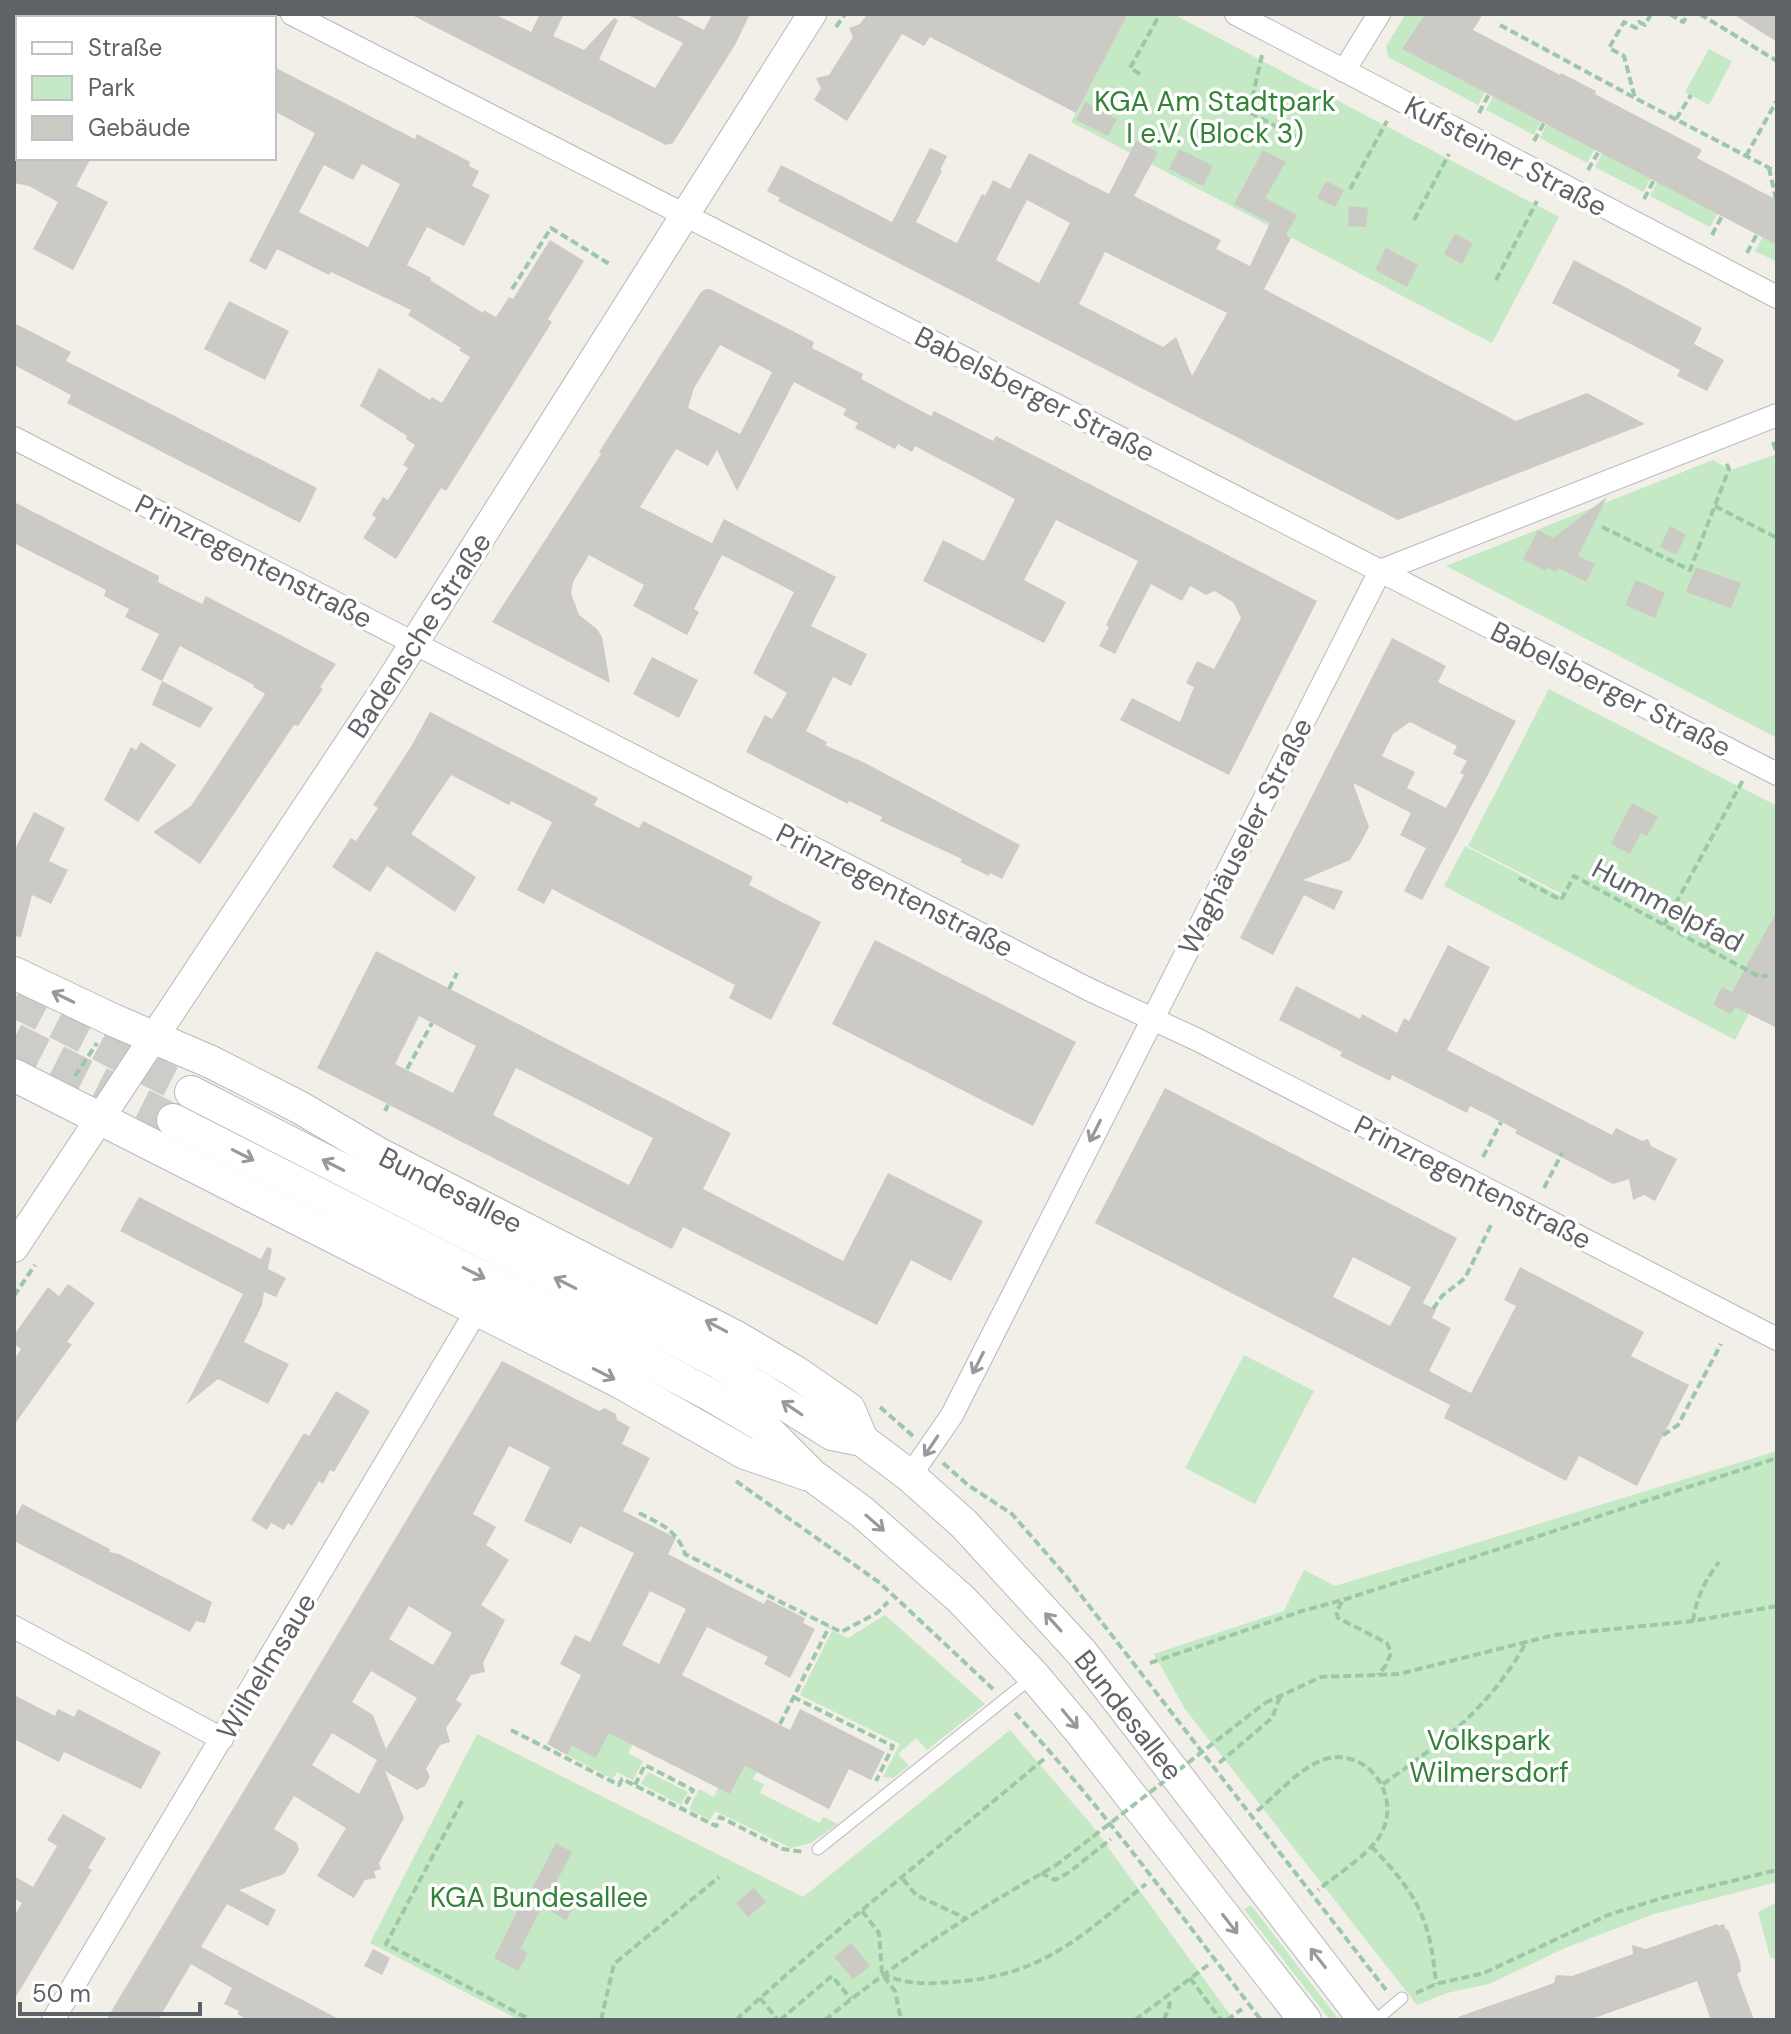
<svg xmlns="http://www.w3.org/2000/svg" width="1791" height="2034" viewBox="0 0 1791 2034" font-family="'DM Sans',sans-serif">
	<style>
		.green { fill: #c5e8c5 }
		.building { fill: #cccac5; fill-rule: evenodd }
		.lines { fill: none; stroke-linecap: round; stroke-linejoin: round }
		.secondary-tunnel { stroke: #ccccc8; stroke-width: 32; stroke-dasharray: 32 16; stroke-linecap: butt }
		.service-casing { stroke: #b5b8bc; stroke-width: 13 }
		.minor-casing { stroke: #b5b8bc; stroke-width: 24 }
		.tertiary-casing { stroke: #b5b8bc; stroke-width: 30 }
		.secondary-casing { stroke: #b6babf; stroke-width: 34 }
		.path { stroke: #9cc7a9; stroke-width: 4; stroke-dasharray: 8 4; stroke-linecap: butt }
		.service { stroke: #fff; stroke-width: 11 }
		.minor { stroke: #fff; stroke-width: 22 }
		.tertiary { stroke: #fff; stroke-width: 28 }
		.secondary { stroke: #fff; stroke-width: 32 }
		.path-bridge { stroke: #9cc7a9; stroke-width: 4; stroke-dasharray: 8 4; stroke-linecap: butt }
		.oneway { stroke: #979a9d }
		.labels { text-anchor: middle; stroke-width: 7; stroke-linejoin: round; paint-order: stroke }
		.park-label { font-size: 28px; fill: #348238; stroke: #fff }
		.street-label { font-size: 28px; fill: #5f6368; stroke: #fff }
	</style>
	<rect width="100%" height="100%" fill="#f1efe8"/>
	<g class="green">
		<polygon points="1128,14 1173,14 1559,217 1492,343 1071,122"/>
		<polygon points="1406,14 1425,14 1403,49 1485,92 1478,105 1388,57 1386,46"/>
		<polygon points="1709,49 1732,61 1709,105 1685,92"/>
		<polygon points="1493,96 1541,121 1534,135 1486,110"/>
		<polygon points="1547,124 1595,149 1587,163 1540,138"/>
		<polygon points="1602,153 1651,178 1643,192 1595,167"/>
		<polygon points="1657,182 1718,213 1710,227 1650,196"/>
		<polygon points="1763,237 1777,245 1777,262 1755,251"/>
		<polygon points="1777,454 1777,738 1446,566 1713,460 1731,470"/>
		<polygon points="1549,689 1777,806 1777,961 1735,1040 1444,886 1465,846 1561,896 1562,894 1468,846"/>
		<polygon points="1244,1355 1314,1391 1255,1504 1185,1468"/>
		<polygon points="1777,1451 1777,1882 1654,1914 1565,1948 1489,1984 1447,1993 1417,2005 1185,1709 1154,1654 1284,1611 1304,1570 1335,1586"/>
		<polygon points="885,1615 985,1704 927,1750 916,1738 898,1754 909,1766 893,1778 883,1777 900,1744 800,1695 832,1631 848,1638"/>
		<polygon points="615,1721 639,1733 628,1753 643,1761 633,1780 617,1772 613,1779 567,1755 572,1746 596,1758"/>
		<polygon points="1010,1730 1091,1824 1234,2020 659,2020 656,2017 652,2020 519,2020 370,1943 477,1734 803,1897"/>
		<polygon points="745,1766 757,1772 753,1779 764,1784 760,1793 819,1823 823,1817 838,1824 811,1843 791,1848 715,1811 710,1820 689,1809 699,1789 714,1797 718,1788 730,1794"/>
		<polygon points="648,1772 688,1792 681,1805 641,1784"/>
		<polygon points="1777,1902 1777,1960 1770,1957 1758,1912"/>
		<polygon points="1251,1905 1339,2020 1330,2020 1244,1909"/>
	</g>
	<g class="building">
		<polygon points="410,14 494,14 531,32 540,14 564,14 553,36 584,50 614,18 618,20 599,59 655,88 683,43 626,14 673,14 704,30 712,14 750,14 735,45 673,143 666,145"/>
		<polygon points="863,14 1128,14 1076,113 930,37 924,46 902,34 847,121 814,100 821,88 816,78 829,75 853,37 849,28 860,24 866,16"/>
		<polygon points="1425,14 1483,14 1473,30 1560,75 1561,73 1596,91 1595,94 1702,150 1697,158 1777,200 1777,245 1402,49"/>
		<polygon points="1733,14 1777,14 1777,42"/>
		<path d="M274 67 415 139 417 134 470 162 469 166 479 171 472 186 490 195 464 246 427 227 407 265 431 278 430 280 483 313 484 310 496 317 509 297 513 299 550 240 584 261 548 319 552 322 446 491 441 488 396 559 363 538 376 518 372 515 383 497 388 500 408 468 403 465 415 445 406 439 407 436 360 406 379 368 430 400 432 397 442 403 470 357 459 350 461 348 408 315 411 310 331 272 329 275 277 249 266 270 249 261 315 133 274 111ZM362 164 400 184 368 247 299 212 324 165 353 180Z"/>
		<polygon points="1085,102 1117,119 1108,136 1076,120"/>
		<path d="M1136 141 1158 152 1134 196 1221 240 1216 249 1250 266 1270 223 1234 204 1263 150 1286 162 1265 198 1297 215 1286 235 1291 238 1264 289 1516 421 1587 393 1645 424 1398 520 778 201 780 198 767 191 781 165 892 222 930 148 947 156 940 170 942 171 916 222 957 243 982 194 985 196 993 180 1010 189 1029 153 1109 194ZM1027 200 1070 223 1039 283 996 260ZM1105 252 1227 313 1192 376 1176 337 1163 347 1079 304Z"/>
		<polygon points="1179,149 1213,166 1203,186 1169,169"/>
		<polygon points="14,158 91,158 76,186 108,202 73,270 33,249 58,202 29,186 14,183"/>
		<polygon points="1326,181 1344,190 1335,207 1317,198"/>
		<polygon points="1349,206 1368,208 1366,227 1348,226"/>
		<polygon points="1455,234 1473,243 1462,264 1444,254"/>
		<polygon points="1386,248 1418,265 1407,287 1375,270"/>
		<polygon points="1574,260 1702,328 1694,344 1724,360 1707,391 1677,376 1680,370 1552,303"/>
		<path d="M706 289H710L814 342 812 348 863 374 861 379 931 416 934 411 993 441 996 436 1317 601 1229 775 1120 720 1132 698 1180 722 1194 687 1186 683 1197 661 1214 669 1241 618 1234 603 1215 591 1206 595 1190 586 1182 601 1151 584 1115 654 1099 646 1109 627 1106 625 1138 561 1056 520 1024 580 1066 602 1044 643 923 581 943 540 984 561 1015 499 915 446 912 452 898 444 895 449 855 428 858 423 843 415 846 409 794 382 737 491 717 450 708 466 676 449 640 507 712 543 724 519 836 577 811 626 867 654 851 686 833 677 806 731 827 742 825 745 865 763 1020 845 1002 879 990 873 989 876 960 862 962 859 880 821 882 817 849 801 848 804 746 752 765 715 772 719 787 693 753 673 794 592 722 555 694 609 699 612 687 635 633 606 644 585 589 555 573 582 571 593 579 615 597 629 602 637 610 683 492 622 601 454 599 452 701 292ZM720 345 772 372 740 434 688 408 694 388Z"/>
		<polygon points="229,301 289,331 265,380 204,349"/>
		<polygon points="14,323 71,352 66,361 317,488 300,523 67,403 71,395 14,365"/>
		<polygon points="1607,497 1578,556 1595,564 1586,582 1558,568 1555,572 1548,568 1546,571 1523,559 1538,530 1553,538"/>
		<polygon points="14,502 159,576 158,582 202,604 206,596 336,664 320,687 323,689 298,726 294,725 200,864 153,832 191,806 265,694 253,687 254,685 180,646 162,681 141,670 159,634 125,617 129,609 104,596 106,590 14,543"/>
		<polygon points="1670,526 1686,535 1676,555 1660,547"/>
		<polygon points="1696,567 1741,583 1731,608 1686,592"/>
		<polygon points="1636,580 1665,593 1655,618 1625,605"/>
		<path d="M1392 638 1446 666 1438 682 1516 721 1422 900 1404 891 1426 848 1400 835 1411 813 1353 783 1369 827 1360 844 1350 860 1303 880 1343 891 1334 910 1304 895 1273 955 1240 938ZM1410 722 1457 746 1453 754 1467 761 1460 773 1464 775 1446 808 1407 788 1415 772 1382 756 1393 734Z"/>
		<polygon points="652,657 698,680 679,718 633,694"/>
		<polygon points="162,681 213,708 200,728 152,705"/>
		<polygon points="430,712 598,798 594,805 639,828 643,821 753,877 749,885 821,922 771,1020 729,998 735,985 552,889 544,904 517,890 552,822 511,801 509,805 451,775 411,834 476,877 455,912 387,866 370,892 332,867 351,838 356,841 378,808 373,805 412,745"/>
		<polygon points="141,742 176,765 138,822 104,800 131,747 136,750"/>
		<polygon points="1632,803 1658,817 1647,836 1641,833 1630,854 1611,844"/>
		<polygon points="34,812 65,828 49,861 68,870 51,904 32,895 21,937 14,936 14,851"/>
		<polygon points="1777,911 1777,1028 1735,1007 1731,1014 1713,1005 1722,987 1732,992"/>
		<polygon points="875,940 1076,1042 1033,1126 832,1024"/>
		<polygon points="1448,945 1490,967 1447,1050 1612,1135 1616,1128 1642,1141 1648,1139 1651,1146 1677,1159 1655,1201 1644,1195 1633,1200 1629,1179 1613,1184 1515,1133 1517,1130 1470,1106 1467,1113 1392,1075 1390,1081 1340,1056 1342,1052 1279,1020 1296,986 1360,1019 1362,1014 1397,1033 1404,1018 1409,1021"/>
		<path d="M376 951 731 1133 703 1189 843 1261 888 1173 983 1221 951 1281 911 1260 877 1325 683 1227 672 1249 317 1068ZM419 1016 476 1046 453 1093 395 1064ZM516 1068 653 1138 629 1185 493 1115Z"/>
		<path d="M1165 1088 1457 1238 1423 1303 1436 1310 1432 1318 1451 1328 1429 1371 1471 1393 1516 1306 1504 1300 1520 1267 1644 1332 1631 1356 1689 1385 1637 1486 1579 1456 1566 1481 1444 1418 1450 1405 1095 1223ZM1353 1257 1411 1287 1390 1326 1333 1297Z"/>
		<polygon points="139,1197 261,1259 267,1247 272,1249 268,1269 286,1278 276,1297 264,1292 262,1305 244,1342 289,1364 268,1404 218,1379 186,1405 243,1294 120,1231"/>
		<polygon points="68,1284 95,1303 67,1342 72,1344 14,1425 14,1360 21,1349 14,1344 14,1335 48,1287 59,1296"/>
		<path d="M502 1361 599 1411 605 1408 616 1414 617 1420 630 1427 622 1444 650 1458 623 1511 676 1538 668 1554 764 1604 767 1599 805 1618 803 1623 815 1629 790 1678 764 1664 768 1657 707 1627 682 1675 790 1730 800 1709 885 1752 871 1780 849 1769 829 1809 745 1766 730 1794 609 1733 596 1758 572 1746 567 1755 547 1744 581 1675 560 1664 575 1635 590 1642 634 1553 580 1526 571 1544 524 1521 550 1467 509 1446 473 1514 496 1527 486 1545 509 1560 481 1605 505 1620 483 1663 485 1672 471 1675 456 1700 462 1704 446 1728 450 1742 440 1745 426 1769 430 1777 425 1786 417 1790 385 1771 404 1818 379 1863 381 1869 374 1871 376 1878 365 1880 354 1898 317 1876 346 1828 294 1796 274 1829 297 1843 299 1850 284 1874 239 1890 276 1910 268 1926 227 1904 201 1947 341 2020H248L237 2014 239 2011 224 2004 232 1988 191 1964 158 2020H106ZM650 1591 686 1609 659 1664 622 1645ZM409 1606 452 1633 433 1665 389 1639ZM371 1671 417 1698 386 1749 373 1715 352 1702ZM332 1733 377 1760 359 1794 312 1765Z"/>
		<polygon points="336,1391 370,1411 334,1472 330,1470 323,1484 319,1481 292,1526 288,1523 284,1530 271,1523 267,1530 251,1520 304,1433 309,1436"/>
		<polygon points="22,1504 110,1549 109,1552 119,1554 212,1602 205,1623 196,1621 190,1632 14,1541 14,1520"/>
		<polygon points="14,1695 55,1716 58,1709 74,1717 78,1709 161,1752 141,1789 64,1752 59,1762 14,1739"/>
		<polygon points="63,1814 106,1838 88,1868 92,1870 14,2000 14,1916 22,1903 14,1898 14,1876 33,1887 57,1846 47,1840"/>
		<polygon points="556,1843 572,1852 552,1890 576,1903 566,1920 527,1898"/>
		<polygon points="754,1888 766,1902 748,1917 736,1903"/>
		<polygon points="522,1901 540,1911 520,1949 528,1953 518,1971 494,1958"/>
		<polygon points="1717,1924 1718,1926 1724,1924 1726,1930 1728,1929 1740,1962 1741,1971 1737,1974 1754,2020 1711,2020 1697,1981 1589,2020 1458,2020 1458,2017 1554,1983 1556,1975 1572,1976 1633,1954 1632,1945 1646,1949"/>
		<polygon points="851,1943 870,1966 853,1979 834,1957"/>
		<polygon points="373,1949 390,1958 382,1975 364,1966"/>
	</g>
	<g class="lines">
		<g class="secondary-tunnel">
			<polyline points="14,1001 191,1092"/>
			<polyline points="14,1039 173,1120"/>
		</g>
		<g class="service-casing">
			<g id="service">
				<polyline points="818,1849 1030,1679"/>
				<polyline points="1376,2020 1402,1998"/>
			</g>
		</g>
		<g class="minor-casing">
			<g id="minor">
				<polyline points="292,14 1777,774"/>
				<polyline points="1236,14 1777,297"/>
				<polyline points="1344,71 1379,14"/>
				<polyline points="14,438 1090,990 1198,1040 1777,1339"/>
				<polyline points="910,1476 952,1415 1380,571 1777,415"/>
				<polyline points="14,1627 222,1739"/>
				<polyline points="53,2020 477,1310"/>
			</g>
		</g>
		<g class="tertiary-casing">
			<polyline id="tertiary" points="14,1248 387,686 812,14"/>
		</g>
		<g class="secondary-casing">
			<g id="secondary">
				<polyline points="14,973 113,1020 211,1062 299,1107 379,1154 736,1337 797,1373 849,1409 862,1440"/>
				<polyline points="14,1075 620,1382 745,1453 806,1474"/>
				<polyline points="191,1092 718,1362 832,1434 862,1440 910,1476 964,1524 1082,1653 1365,2020"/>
				<polyline points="173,1120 620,1347 707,1393 763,1426 813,1476 862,1512 961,1599 1034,1676 1081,1732 1305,2020"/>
			</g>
		</g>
		<g class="path">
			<polyline points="1651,14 1645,25 1639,22 1636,28 1624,22 1609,48 1624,56 1635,98 1777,172"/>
			<polyline points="1670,14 1683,22 1689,14"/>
			<polyline points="1700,14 1777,61"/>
			<polyline points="1500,25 1635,98"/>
			<polyline points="836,27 845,14"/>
			<polyline points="1262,55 1249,112 1302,140"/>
			<polyline points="1140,74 1130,68 1160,14"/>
			<polyline points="1479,113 1489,94"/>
			<polyline points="1676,119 1691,95"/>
			<polyline points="1534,141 1544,123"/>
			<polyline points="1746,156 1777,100"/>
			<polyline points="1769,168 1776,199"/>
			<polyline points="1588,170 1599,151"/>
			<polyline points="1350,189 1387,121"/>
			<polyline points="1644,199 1654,180"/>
			<polyline points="1414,220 1449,154"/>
			<polyline points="1712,235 1722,216"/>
			<polyline points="1747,253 1757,234"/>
			<polyline points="1496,280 1537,201"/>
			<polyline points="512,289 551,228 611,265"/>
			<polyline points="1773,442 1777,453"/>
			<polyline points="1715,506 1777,538"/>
			<polyline points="1602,527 1690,570 1729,469 1725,460"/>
			<polyline points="1519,878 1561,900 1574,876 1760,977 1768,975"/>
			<polyline points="1664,925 1743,780"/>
			<polyline points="1706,948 1720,924"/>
			<polyline points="449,989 457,973"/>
			<polyline points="407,1069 432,1023"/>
			<polyline points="75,1076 97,1043"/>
			<polyline points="385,1111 388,1105"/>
			<polyline points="1483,1157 1501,1122"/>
			<polyline points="1544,1188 1562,1153"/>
			<polyline points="14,1296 35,1265"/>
			<polyline points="1433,1309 1442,1296 1465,1278 1491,1225"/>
			<polyline points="880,1407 913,1436"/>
			<polyline points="1663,1435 1678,1425 1721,1344"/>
			<polyline points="943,1463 968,1485 1012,1514 1066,1576 1386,1990"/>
			<polyline points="736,1481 880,1583 993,1689"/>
			<path d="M639 1513C661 1524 677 1530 685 1554L841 1632 877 1613 888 1602"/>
			<polyline points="1342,1602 1336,1612 1338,1618 1387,1643 1391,1653 1386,1665 1378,1675"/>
			<path d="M1693 1621C1696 1598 1706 1579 1719 1562"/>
			<polyline points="1150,1663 1302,1611 1343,1600 1777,1458"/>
			<polyline points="793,1697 893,1746 876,1781"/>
			<polyline points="1265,1703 1321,1677 1399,1674 1554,1635 1693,1621 1777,1606"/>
			<path d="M1015 1713C1104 1809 1181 1916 1261 2020"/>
			<polyline points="780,1724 829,1627"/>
			<polyline points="511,1730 619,1785 622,1779 716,1826 720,1817 783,1849 804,1852"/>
			<polyline points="1219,1763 1272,1718 1280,1697"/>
			<path d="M1383 1784C1445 1740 1489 1709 1527 1641"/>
			<polyline points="635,1785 645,1765 693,1790 683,1809"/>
			<polyline points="462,1801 386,1944 531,2020"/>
			<path d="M1257 1811C1276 1795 1297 1771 1320 1761 1363 1743 1402 1792 1382 1832 1372 1853 1336 1875 1318 1890"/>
			<path d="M1371 1846C1417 1894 1430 1917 1436 1984"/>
			<polyline points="1041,1873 1055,1880 1068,1873 1111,1839"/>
			<polyline points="903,1879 916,1895 965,1918"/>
			<polyline points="862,1911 879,1933 882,1974 895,1991 901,2020"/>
			<path d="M882 1974C910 1985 923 1984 953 1982 1043 1976 1080 1937 1146 1884"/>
			<polyline points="1190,1978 1221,2020"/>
			<polyline points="1416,1993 1436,1984 1484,1973 1608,1915 1662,1898 1777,1870"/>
			<polyline points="760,1998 778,2020"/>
			<polyline points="601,2020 614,1964 719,1877"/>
			<path d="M736 2020C835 1929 941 1846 1044 1759"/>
			<polyline points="780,2020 832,1976 851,1999"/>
			<path d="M825 2020C899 1960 972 1912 1055 1866"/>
			<polyline points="1135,2020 1208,1965"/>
			<polyline points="1164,2020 1170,2004 1165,1997"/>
			<polyline points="1227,2020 1242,2009"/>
		</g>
		<use href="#service" class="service"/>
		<use href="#minor" class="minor"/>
		<use href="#tertiary" class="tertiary"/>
		<use href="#secondary" class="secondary"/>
		<polyline class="path-bridge" points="1055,1866 1265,1703"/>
	</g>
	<defs><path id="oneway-shaft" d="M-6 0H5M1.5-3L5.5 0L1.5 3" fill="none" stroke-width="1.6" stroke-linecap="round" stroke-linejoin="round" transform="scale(2)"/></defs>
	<g class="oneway">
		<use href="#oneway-shaft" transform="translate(63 997) rotate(-154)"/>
		<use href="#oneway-shaft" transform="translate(1095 1131) rotate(117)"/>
		<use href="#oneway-shaft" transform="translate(243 1155) rotate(27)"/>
		<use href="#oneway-shaft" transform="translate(333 1165) rotate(-153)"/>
		<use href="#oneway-shaft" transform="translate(474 1273) rotate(27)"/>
		<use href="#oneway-shaft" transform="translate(565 1283) rotate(-153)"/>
		<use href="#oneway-shaft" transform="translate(716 1326) rotate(-152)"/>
		<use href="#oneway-shaft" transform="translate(978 1363) rotate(117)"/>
		<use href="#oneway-shaft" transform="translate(604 1374) rotate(27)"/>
		<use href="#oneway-shaft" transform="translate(792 1408) rotate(-146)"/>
		<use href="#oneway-shaft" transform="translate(931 1446) rotate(124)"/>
		<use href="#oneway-shaft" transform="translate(875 1523) rotate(41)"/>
		<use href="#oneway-shaft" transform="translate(1053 1622) rotate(-132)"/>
		<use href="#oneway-shaft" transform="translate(1070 1719) rotate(50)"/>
		<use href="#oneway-shaft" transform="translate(1230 1924) rotate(52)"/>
		<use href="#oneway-shaft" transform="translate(1318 1958) rotate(-128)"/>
	</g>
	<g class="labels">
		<g class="park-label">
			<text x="1215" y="111">KGA Am Stadtpark<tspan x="1215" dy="32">I e.V. (Block 3)</tspan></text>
			<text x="1489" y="1750">Volkspark<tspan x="1489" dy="32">Wilmersdorf</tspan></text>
			<text x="539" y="1907">KGA Bundesallee</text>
		</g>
		<g class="street-label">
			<text transform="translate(1506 156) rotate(28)" y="10">Kufsteiner Straße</text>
			<text transform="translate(1035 394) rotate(27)" y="10">Babelsberger Straße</text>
			<text transform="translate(254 561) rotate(27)" y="10">Prinzregentenstraße</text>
			<text transform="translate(419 635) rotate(-57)" y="10">Badensche Straße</text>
			<text transform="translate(1611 689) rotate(27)" y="10">Babelsberger Straße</text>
			<text transform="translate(1245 836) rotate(-63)" y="10">Waghäuseler Straße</text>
			<text transform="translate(895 890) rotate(27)" y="10">Prinzregentenstraße</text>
			<text transform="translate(1668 905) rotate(28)" y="10">Hummelpfad</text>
			<text transform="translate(1473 1182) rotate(27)" y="10">Prinzregentenstraße</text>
			<text transform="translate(451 1190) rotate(27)" y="10">Bundesallee</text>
			<text transform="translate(266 1666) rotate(-59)" y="10">Wilhelmsaue</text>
			<text transform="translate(1129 1715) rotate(52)" y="10">Bundesallee</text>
		</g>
	</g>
	<rect width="1791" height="2034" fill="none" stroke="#5f6368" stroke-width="32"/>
	<rect x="16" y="16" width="260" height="144" fill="#ffffff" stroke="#bfc1c3" stroke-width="2"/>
	<rect x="32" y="42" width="40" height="12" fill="#ffffff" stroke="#bfc1c3" stroke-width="2"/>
	<text x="88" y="56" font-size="24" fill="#5f6368">Straße</text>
	<rect x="32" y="76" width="40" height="24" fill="#c5e8c5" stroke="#bfc1c3" stroke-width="2"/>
	<text x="88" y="96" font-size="24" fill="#5f6368">Park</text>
	<rect x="32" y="116" width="40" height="24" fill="#cccac5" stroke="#bfc1c3" stroke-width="2"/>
	<text x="88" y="136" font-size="24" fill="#5f6368">Gebäude</text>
	<path d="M20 2002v12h180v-12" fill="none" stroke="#5f6368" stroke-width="4"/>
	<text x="32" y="2002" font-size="24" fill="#5f6368" stroke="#ffffff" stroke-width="6" paint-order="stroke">50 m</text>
</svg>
